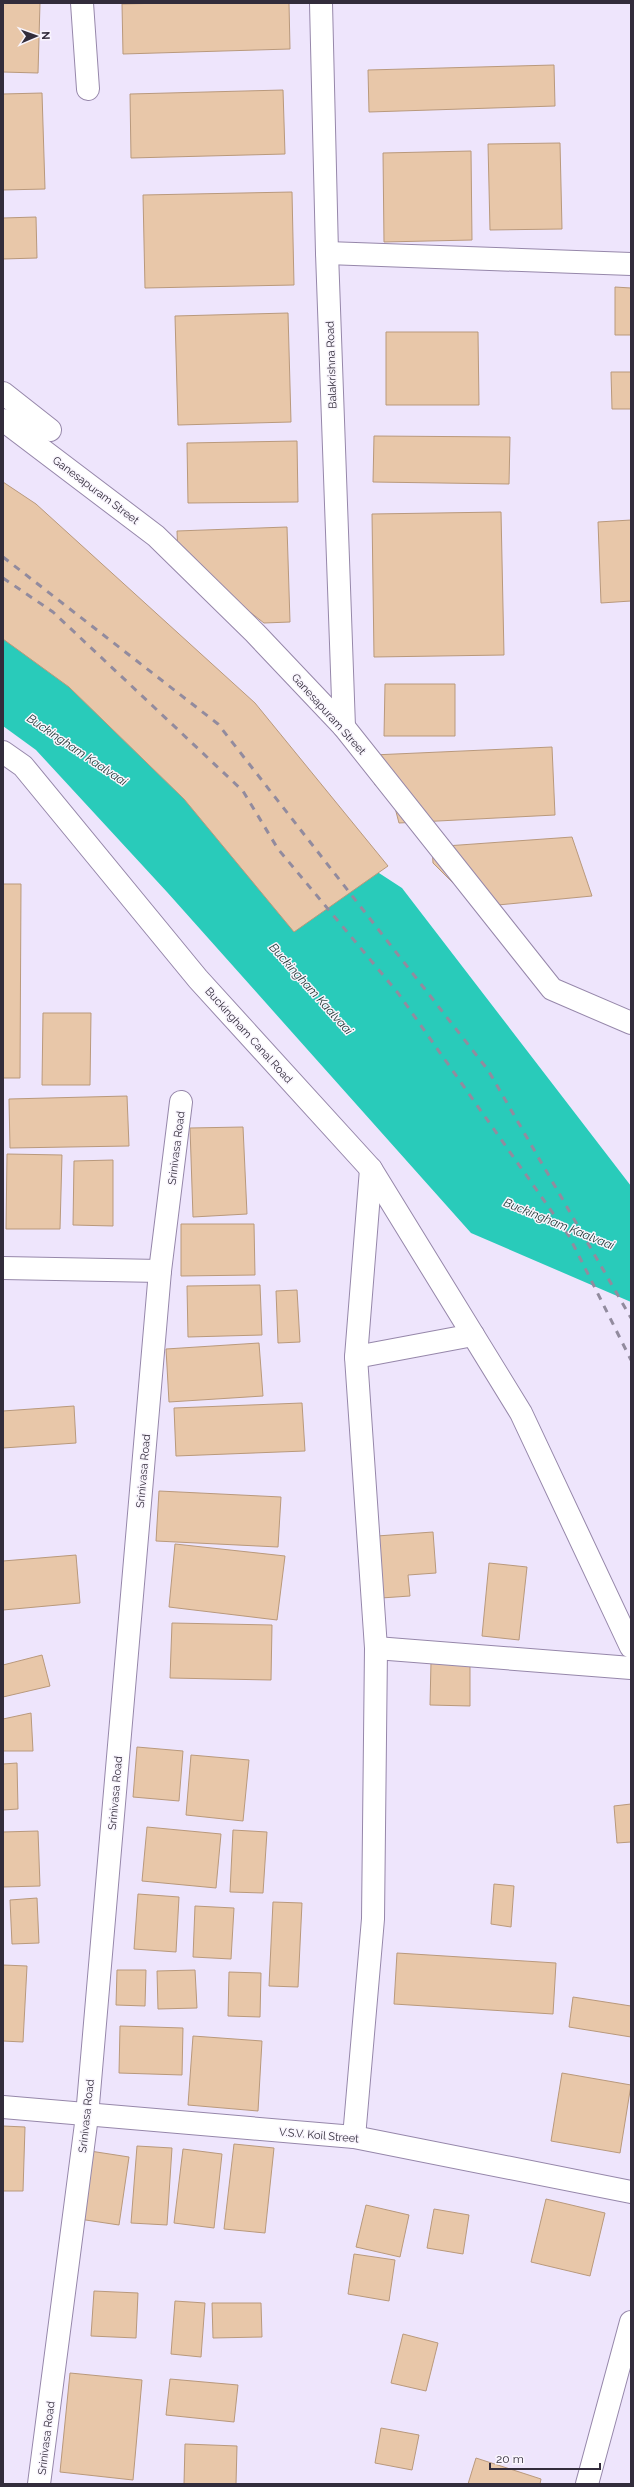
<svg xmlns="http://www.w3.org/2000/svg" width="634" height="2487" viewBox="0 0 634 2487" font-family="Raleway,sans-serif">
	<style>
		.water { fill: #29cbba }
		.building { fill: #e8c7a9; stroke: #b9997c }
		.lines { fill: none; stroke-linecap: round; stroke-linejoin: round }
		.minor-casing { stroke: #9687aa; stroke-width: 24 }
		.minor { stroke: #fff; stroke-width: 22 }
		.rail { stroke: #928b9e; stroke-width: 3; stroke-dasharray: 7 7; stroke-linecap: butt }
		.labels { text-anchor: middle; stroke-width: 3; stroke-linejoin: round; paint-order: stroke }
		.street-label { font-size: 11px; fill: #322c3b; stroke: #f9f5fd }
		.water-label { font-size: 12px; font-style: italic; fill: #1e3733; stroke: #f9f5fd }
	</style>
	<rect width="100%" height="100%" fill="#eee5fc"/>
	<polygon class="water" points="3,615 144,720 402,888 631,1186 631,1302 471,1233 167,892 36,750 3,726"/>
	<g class="building">
		<polygon points="3,3 40,3 38,73 3,72"/>
		<polygon points="166,3 289,3 290,49 123,54 122,4"/>
		<polygon points="554,65 555,106 369,112 368,70"/>
		<polygon points="283,90 285,154 131,158 130,94"/>
		<polygon points="42,93 45,189 3,190 3,94"/>
		<polygon points="560,143 562,229 490,230 488,144"/>
		<polygon points="471,151 472,240 384,242 383,153"/>
		<polygon points="292,192 294,285 145,288 143,195"/>
		<polygon points="36,217 37,258 3,259 3,218"/>
		<polygon points="615,287 631,288 631,335 615,335"/>
		<polygon points="288,313 291,422 178,425 175,316"/>
		<polygon points="386,332 478,332 479,405 386,405"/>
		<polygon points="611,372 631,372 631,409 612,409"/>
		<polygon points="374,436 510,437 509,484 373,482"/>
		<polygon points="297,441 298,502 188,503 187,443"/>
		<polygon points="3,482 36,504 255,703 388,866 294,932 184,799 69,687 3,639"/>
		<polygon points="501,512 504,655 374,657 372,514"/>
		<polygon points="631,520 631,601 601,603 598,522"/>
		<polygon points="287,527 290,622 264,623 178,556 177,531"/>
		<polygon points="385,684 455,684 455,736 384,736"/>
		<polygon points="552,747 555,815 399,823 389,785 375,785 373,755"/>
		<polygon points="572,837 592,896 477,907 433,863 432,847"/>
		<polygon points="3,884 21,884 20,1078 3,1078"/>
		<polygon points="43,1013 91,1013 90,1085 42,1085"/>
		<polygon points="127,1096 129,1146 10,1148 9,1099"/>
		<polygon points="243,1127 247,1214 193,1217 190,1128"/>
		<polygon points="7,1154 62,1155 60,1229 6,1229"/>
		<polygon points="113,1160 113,1226 73,1225 74,1161"/>
		<polygon points="181,1224 254,1224 255,1275 181,1276"/>
		<polygon points="260,1285 262,1335 188,1337 187,1286"/>
		<polygon points="297,1290 300,1342 278,1343 276,1291"/>
		<polygon points="259,1343 263,1396 169,1402 166,1349"/>
		<polygon points="302,1403 305,1451 176,1456 174,1408"/>
		<polygon points="74,1406 76,1443 3,1448 3,1411"/>
		<polygon points="159,1491 281,1497 278,1547 156,1541"/>
		<polygon points="433,1532 436,1573 408,1575 410,1596 381,1598 377,1536"/>
		<polygon points="175,1544 285,1556 277,1620 169,1607"/>
		<polygon points="76,1555 80,1603 3,1610 3,1561"/>
		<polygon points="489,1563 527,1567 519,1640 482,1636"/>
		<polygon points="172,1623 272,1625 271,1680 170,1678"/>
		<polygon points="42,1655 50,1686 3,1697 3,1665"/>
		<polygon points="431,1662 470,1662 470,1706 430,1705"/>
		<polygon points="31,1713 33,1751 3,1751 3,1719"/>
		<polygon points="137,1747 183,1751 179,1801 133,1797"/>
		<polygon points="191,1755 249,1760 243,1821 186,1815"/>
		<polygon points="17,1763 18,1809 3,1810 3,1764"/>
		<polygon points="631,1804 631,1842 617,1843 614,1806"/>
		<polygon points="147,1827 221,1834 216,1888 142,1881"/>
		<polygon points="233,1830 267,1832 263,1893 230,1892"/>
		<polygon points="38,1831 40,1886 3,1887 3,1832"/>
		<polygon points="494,1884 514,1886 511,1927 491,1924"/>
		<polygon points="138,1894 179,1897 176,1952 134,1949"/>
		<polygon points="37,1898 39,1943 12,1944 10,1900"/>
		<polygon points="273,1902 302,1903 298,1987 269,1986"/>
		<polygon points="195,1906 234,1908 231,1959 193,1957"/>
		<polygon points="397,1953 556,1963 553,2014 394,2004"/>
		<polygon points="3,1965 27,1966 23,2042 3,2041"/>
		<polygon points="117,1970 146,1970 145,2006 116,2005"/>
		<polygon points="195,1970 197,2008 158,2009 157,1971"/>
		<polygon points="229,1972 261,1973 260,2017 228,2016"/>
		<polygon points="573,1997 631,2006 631,2037 569,2027"/>
		<polygon points="120,2026 183,2028 182,2075 119,2073"/>
		<polygon points="193,2036 262,2041 258,2111 188,2105"/>
		<polygon points="562,2073 631,2085 620,2153 551,2141"/>
		<polygon points="3,2126 25,2127 23,2191 3,2191"/>
		<polygon points="234,2144 274,2148 265,2233 224,2229"/>
		<polygon points="137,2146 172,2148 167,2225 131,2223"/>
		<polygon points="183,2149 222,2154 214,2228 174,2223"/>
		<polygon points="90,2151 129,2157 119,2225 79,2219"/>
		<polygon points="546,2199 605,2213 590,2276 531,2262"/>
		<polygon points="366,2205 409,2215 400,2257 356,2247"/>
		<polygon points="434,2209 469,2215 463,2254 427,2248"/>
		<polygon points="354,2254 395,2260 389,2301 348,2294"/>
		<polygon points="94,2291 138,2293 136,2338 91,2336"/>
		<polygon points="175,2301 205,2303 201,2357 171,2354"/>
		<polygon points="212,2303 261,2303 262,2337 213,2338"/>
		<polygon points="403,2334 438,2343 426,2391 391,2383"/>
		<polygon points="70,2373 142,2380 133,2480 60,2472"/>
		<polygon points="170,2379 238,2385 234,2422 166,2415"/>
		<polygon points="381,2428 419,2435 412,2470 375,2463"/>
		<polygon points="185,2444 237,2446 236,2484 184,2484"/>
		<polygon points="476,2458 541,2479 540,2484 468,2484"/>
	</g>
	<g class="lines">
		<g class="minor-casing">
			<g id="minor">
				<polyline points="82,3 88,89"/>
				<polyline points="321,3 327,253 344,727"/>
				<polyline points="327,253 631,264"/>
				<polyline points="3,393 50,430"/>
				<polyline points="3,420 156,536 255,633 344,727 552,989 631,1023"/>
				<polyline points="3,752 23,766 198,979 371,1169 521,1413 631,1647"/>
				<polyline points="3,1268 160,1271"/>
				<polyline points="356,1357 371,1169"/>
				<polyline points="376,1648 631,1668"/>
				<polyline points="3,2107 354,2137 631,2192"/>
				<polyline points="354,2137 373,1919 376,1648 356,1357 473,1335"/>
				<polyline points="39,2484 87,2116 160,1271 181,1102"/>
				<polyline points="587,2484 631,2322"/>
			</g>
		</g>
		<use href="#minor" class="minor"/>
		<g class="rail">
			<polyline points="3,557 218,724 488,1070 631,1318"/>
			<polyline points="3,578 53,612 243,791 278,849 398,993 569,1236 631,1360"/>
		</g>
	</g>
	<g class="labels">
		<g class="street-label">
			<text transform="translate(331 365) rotate(-92)" y="4">Balakrishna Road</text>
			<text transform="translate(96 490) rotate(37)" y="4">Ganesapuram Street</text>
			<text transform="translate(329 714) rotate(48)" y="4">Ganesapuram Street</text>
			<text transform="translate(249 1035) rotate(48)" y="4">Buckingham Canal Road</text>
			<text transform="translate(176 1148) rotate(-83)" y="4">Srinivasa Road</text>
			<text transform="translate(143 1471) rotate(-85)" y="4">Srinivasa Road</text>
			<text transform="translate(115 1793) rotate(-85)" y="4">Srinivasa Road</text>
			<text transform="translate(86 2116) rotate(-84)" y="4">Srinivasa Road</text>
			<text transform="translate(319 2135) rotate(5)" y="4">V.S.V. Koil Street</text>
			<text transform="translate(46 2438) rotate(-83)" y="4">Srinivasa Road</text>
		</g>
		<g class="water-label">
			<text transform="translate(77 750) rotate(34)" y="4">Buckingham Kaalvaai</text>
			<text transform="translate(311 989) rotate(48)" y="4">Buckingham Kaalvaai</text>
			<text transform="translate(559 1224) rotate(22)" y="4">Buckingham Kaalvaai</text>
		</g>
	</g>
	<rect width="634" height="2487" fill="none" stroke="#322c3b" stroke-width="8"/>
	<g transform="translate(36 36) rotate(88)" stroke="#f9f5fd" stroke-width="3" paint-order="stroke">
	<path d="M0-3L7 15L0 10L-7 15Z" fill="#322c3b"/>
	<text y="-6" font-size="11" font-weight="bold" text-anchor="middle" fill="#322c3b">N</text>
	</g>
	<path d="M490 2463v6h110v-6" fill="none" stroke="#322c3b" stroke-width="2"/>
	<text x="496" y="2463" font-size="12" fill="#322c3b" stroke="#f9f5fd" stroke-width="3" paint-order="stroke">20 m</text>
</svg>
